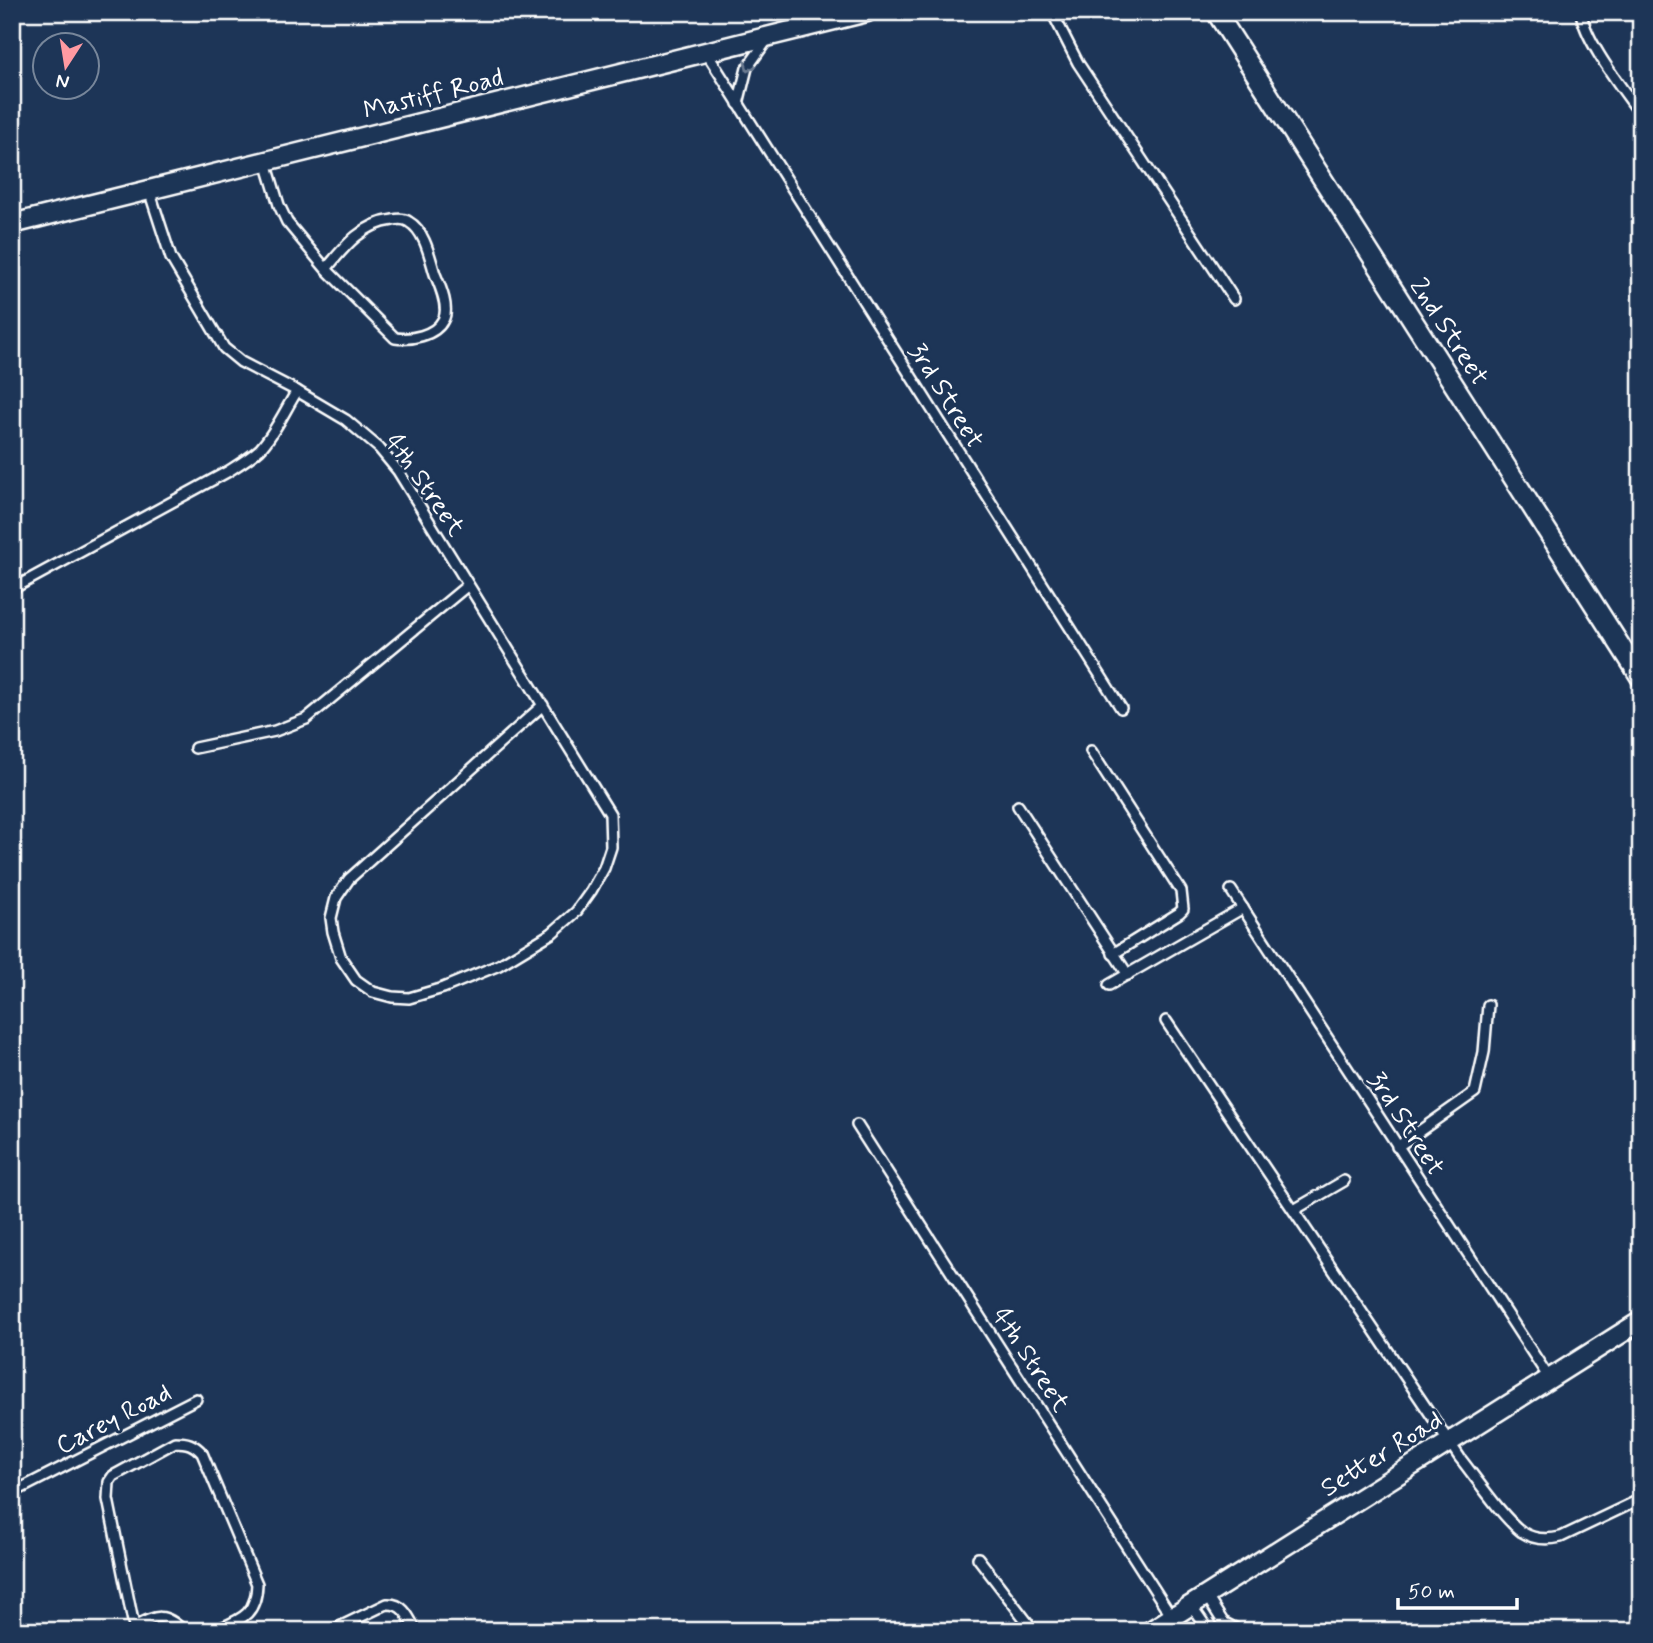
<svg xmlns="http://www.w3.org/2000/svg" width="1653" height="1643" viewBox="0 0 1653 1643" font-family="Mynerve,sans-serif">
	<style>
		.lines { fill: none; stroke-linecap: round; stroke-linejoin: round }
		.service-casing { stroke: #fff; stroke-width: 14 }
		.minor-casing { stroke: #fff; stroke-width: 23 }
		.service { stroke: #1d3557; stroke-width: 9 }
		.minor { stroke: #1d3557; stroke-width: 18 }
		.oneway { stroke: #6c7c92 }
		.labels { text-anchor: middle; stroke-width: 6; stroke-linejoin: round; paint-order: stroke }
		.street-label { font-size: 26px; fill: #fff; stroke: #1d3557 }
	</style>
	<rect width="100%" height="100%" fill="#1d3557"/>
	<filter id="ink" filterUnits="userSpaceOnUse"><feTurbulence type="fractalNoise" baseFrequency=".0143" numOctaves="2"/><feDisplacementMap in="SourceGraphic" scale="14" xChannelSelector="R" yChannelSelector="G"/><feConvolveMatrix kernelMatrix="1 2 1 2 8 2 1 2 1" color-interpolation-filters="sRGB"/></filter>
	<g filter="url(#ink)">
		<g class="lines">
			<g class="service-casing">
				<g id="service">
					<polyline points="1052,12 1078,63 1234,299"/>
					<path d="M1581 12C1585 42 1623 89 1641 115"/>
					<polyline points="706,52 1121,708"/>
					<polyline points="738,104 747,68 767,40"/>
					<path d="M266 162 279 205 287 222 326 269C345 246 362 224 393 220 398 219 405 219 409 222 425 231 430 258 435 274 440 286 450 308 443 320 435 336 410 340 395 338L326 269"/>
					<polyline points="149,190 171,258 224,348 241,362 297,391 346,420 379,448 398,471 610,814 611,847 604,868 591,891 576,912 552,933 499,965 443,988 409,998 392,997 373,992 356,980 341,958 333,932 331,918 336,898 349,879 543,705"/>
					<path d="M12 589 227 472C238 465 250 458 260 449 275 433 285 410 297 391"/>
					<polyline points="195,748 275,731 306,719 468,585"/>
					<polyline points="1091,751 1181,891 1183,909 1179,913 1113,954"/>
					<polyline points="1018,806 1128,975"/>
					<polyline points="1231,890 1549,1378"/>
					<polyline points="1109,985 1243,908"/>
					<path d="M1166 1021 1460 1458C1476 1478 1503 1518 1522 1532 1534 1540 1548 1540 1561 1537L1641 1499"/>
					<polyline points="857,1125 1172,1617"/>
					<polyline points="1397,1147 1475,1092 1484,1052 1488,1005"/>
					<polyline points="1294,1210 1344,1181"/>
					<polyline points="12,1493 196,1399"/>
					<polyline points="978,1558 1034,1631"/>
					<polyline points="1206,1595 1223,1622 1240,1631"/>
					<polyline points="1191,1605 1209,1631"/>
					<path d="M134 1627C158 1615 163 1612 184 1631"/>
					<path d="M135 1631 108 1499 109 1482 113 1476 175 1442C187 1442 194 1444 202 1453L257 1584C256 1616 241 1619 214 1631"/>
					<path d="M331 1631 387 1604C404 1603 409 1618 416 1631"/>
				</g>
			</g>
			<g class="minor-casing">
				<g id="minor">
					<polyline points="1216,12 1641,678"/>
					<polyline points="12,224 867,12"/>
					<polyline points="1150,1631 1641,1321"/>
				</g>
			</g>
			<use href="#service" class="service"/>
			<use href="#minor" class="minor"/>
		</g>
		<defs><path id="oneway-chevron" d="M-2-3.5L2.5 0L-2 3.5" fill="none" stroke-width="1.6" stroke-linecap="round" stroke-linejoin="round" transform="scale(1.75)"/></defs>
		<use class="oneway" href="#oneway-chevron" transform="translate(749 67) rotate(115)"/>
	</g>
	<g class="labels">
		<g class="street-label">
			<text transform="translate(433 93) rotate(-14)" y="9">Mastiff Road</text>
			<text transform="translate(1450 331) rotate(57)" y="9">2nd Street</text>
			<text transform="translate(947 395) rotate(58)" y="9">3rd Street</text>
			<text transform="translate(426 484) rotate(55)" y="9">4th Street</text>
			<text transform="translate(1407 1123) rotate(57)" y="9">3rd Street</text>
			<text transform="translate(1032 1359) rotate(57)" y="9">4th Street</text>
			<text transform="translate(113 1418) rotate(-27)" y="9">Carey Road</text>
			<text transform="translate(1381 1453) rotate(-32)" y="9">Setter Road</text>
		</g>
	</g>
	<rect width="1653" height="1643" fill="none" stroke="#1d3557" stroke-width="42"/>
	<rect x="21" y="21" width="1611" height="1601" fill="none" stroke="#fff" stroke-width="2.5" filter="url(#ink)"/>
	<g transform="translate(66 66) rotate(192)"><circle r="33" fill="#1d3557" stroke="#77869a" stroke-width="2"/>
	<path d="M0-5L12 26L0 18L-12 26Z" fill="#ff9aa2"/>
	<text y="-10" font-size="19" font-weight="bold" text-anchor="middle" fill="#ffffff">N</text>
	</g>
	<path d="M1398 1598v10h119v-10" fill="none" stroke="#ffffff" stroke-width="3.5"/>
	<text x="1408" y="1598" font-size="21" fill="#ffffff" stroke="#1d3557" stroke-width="5" paint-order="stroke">50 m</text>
</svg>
